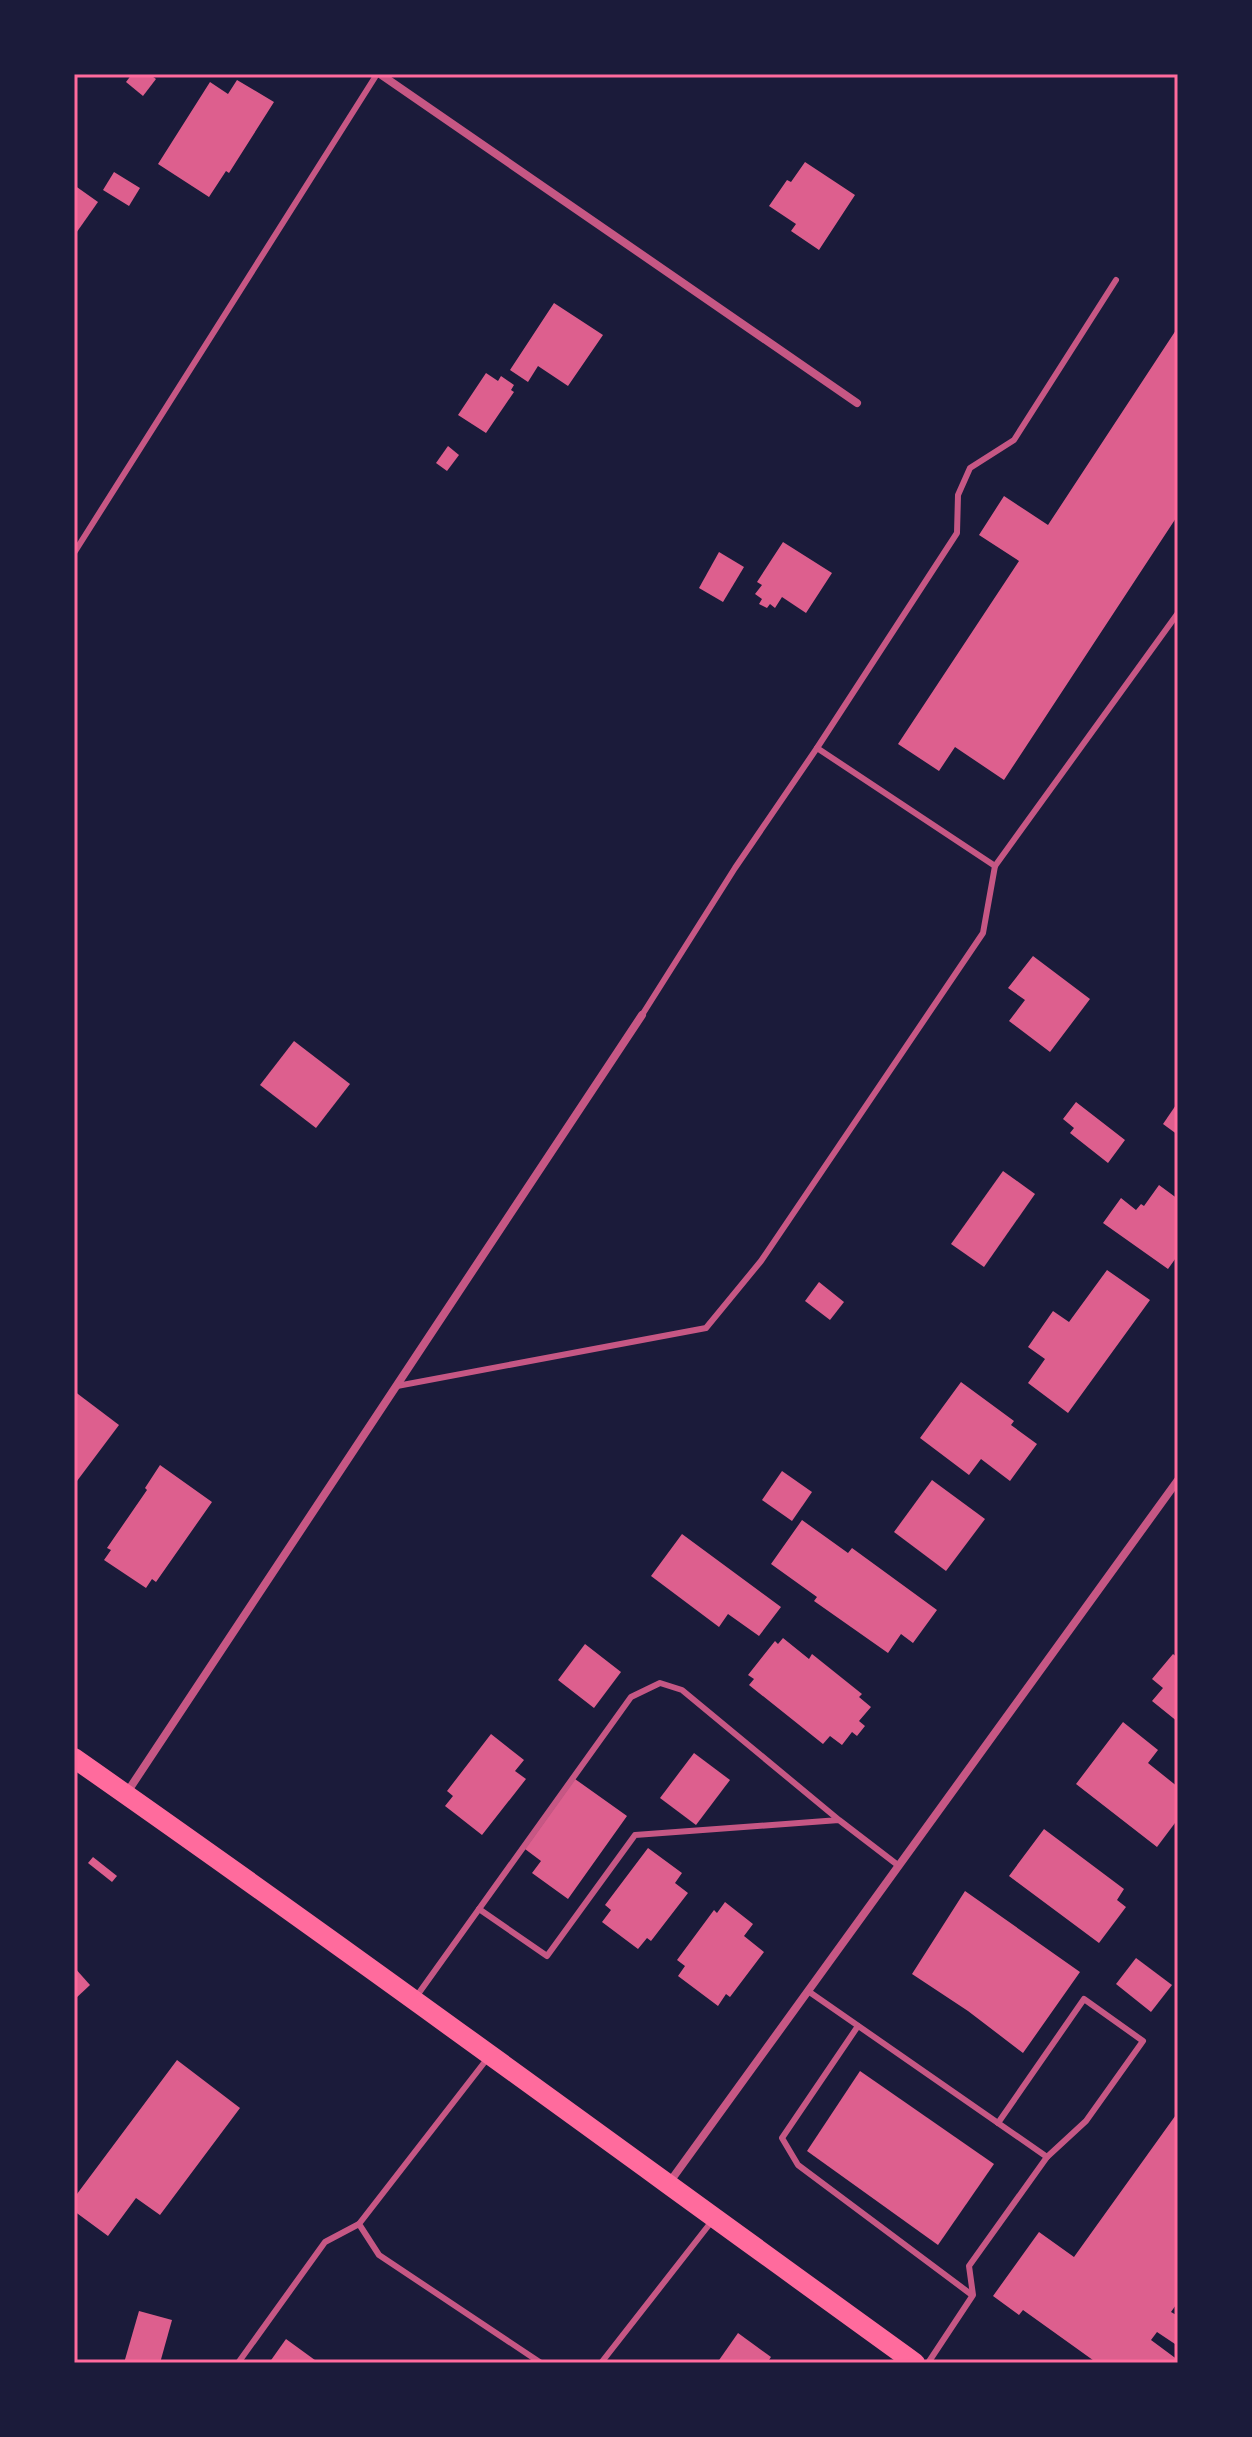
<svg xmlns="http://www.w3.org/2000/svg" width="1252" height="2437" viewBox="0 0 1252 2437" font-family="Quicksand,sans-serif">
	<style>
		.building { fill: #dd5f8e }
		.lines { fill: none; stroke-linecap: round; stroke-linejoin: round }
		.service { stroke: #c65784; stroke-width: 6 }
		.minor { stroke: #c65784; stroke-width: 8 }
		.primary { stroke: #ff6b9d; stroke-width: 20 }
		.neatline { fill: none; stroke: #ff6b9d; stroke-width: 3 }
	</style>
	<rect width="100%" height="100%" fill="#1b1b3a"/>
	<g class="building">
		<polygon points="132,74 149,74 156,79 143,96 126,82"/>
		<polygon points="237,80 274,102 229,173 226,171 209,197 158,164 210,82 228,94"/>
		<polygon points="805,162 855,195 819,250 791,231 796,224 769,206 787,180 791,182"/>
		<polygon points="114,172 140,188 129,206 103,190"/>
		<polygon points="74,185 98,202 74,236"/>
		<polygon points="554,303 603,335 568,386 538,366 528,382 510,370"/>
		<polygon points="1178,327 1178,515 1004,780 955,747 939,771 898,744 1019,561 979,535 1004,496 1048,525"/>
		<polygon points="486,373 498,381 501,376 514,385 511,390 514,392 486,433 458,415"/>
		<polygon points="448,446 459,455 447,471 436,463"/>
		<polygon points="783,542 832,573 806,613 782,597 775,608 770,604 767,608 759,604 762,599 755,594 762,585 757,582"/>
		<polygon points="719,552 744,567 723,602 699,588"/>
		<polygon points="1033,956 1090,999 1050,1052 1009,1021 1025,1000 1008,988"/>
		<polygon points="294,1041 350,1084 316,1128 260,1085"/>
		<polygon points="1076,1102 1125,1140 1108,1163 1070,1133 1074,1128 1063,1119"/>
		<polygon points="1178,1102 1178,1135 1163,1124"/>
		<polygon points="1003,1171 1035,1194 984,1267 951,1244"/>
		<polygon points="1159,1185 1178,1199 1178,1255 1168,1269 1103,1223 1121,1198 1136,1210 1141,1204 1144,1206"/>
		<polygon points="1107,1270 1150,1300 1068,1413 1028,1383 1045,1359 1028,1347 1053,1311 1069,1322"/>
		<polygon points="819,1282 844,1302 830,1320 805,1301"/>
		<polygon points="961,1382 1014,1421 1011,1425 1037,1444 1010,1481 981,1459 969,1475 920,1438"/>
		<polygon points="74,1391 119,1425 74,1485"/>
		<polygon points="160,1465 212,1502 156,1582 152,1579 146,1588 104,1560 111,1550 107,1548 147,1490 145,1488"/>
		<polygon points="782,1471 812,1492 792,1521 762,1500"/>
		<polygon points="932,1480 985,1519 946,1571 894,1532"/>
		<polygon points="802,1520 848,1553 852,1548 937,1610 913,1643 901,1634 888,1653 814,1601 817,1597 771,1564"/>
		<polygon points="682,1534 781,1607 759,1636 728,1614 719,1627 651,1576"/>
		<polygon points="783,1638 809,1659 812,1654 862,1694 859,1697 871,1707 859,1721 865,1726 857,1736 852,1732 842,1745 830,1736 823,1744 749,1685 754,1679 748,1675 775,1641 778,1644"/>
		<polygon points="585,1644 621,1672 594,1708 558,1680"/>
		<polygon points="1173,1654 1178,1658 1178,1722 1152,1701 1163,1688 1152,1679"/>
		<polygon points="1123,1722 1158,1750 1148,1763 1178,1787 1178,1819 1157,1847 1076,1784"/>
		<polygon points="491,1734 524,1760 515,1771 526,1779 482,1835 445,1806 453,1796 447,1791"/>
		<polygon points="694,1753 730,1780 696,1825 660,1798"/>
		<polygon points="575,1779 627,1816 568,1899 532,1873 541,1861 525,1849"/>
		<polygon points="1044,1829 1124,1889 1117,1900 1126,1907 1099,1943 1009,1876"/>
		<polygon points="648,1848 682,1873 675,1883 688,1893 651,1941 647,1938 638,1949 602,1922 611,1910 605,1905"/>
		<polygon points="93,1857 117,1876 112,1882 88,1863"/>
		<polygon points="965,1891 1080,1972 1023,2053 968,2011 912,1974"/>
		<polygon points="725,1902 753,1924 744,1936 764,1952 730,1997 726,1994 718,2006 678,1976 685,1966 677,1960 714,1910 717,1913"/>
		<polygon points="1136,1958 1172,1985 1151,2012 1116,1984"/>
		<polygon points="74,1967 90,1985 74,2000"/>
		<polygon points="177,2060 240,2108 160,2215 136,2198 108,2236 74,2211 74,2198"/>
		<polygon points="860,2071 994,2164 938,2245 807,2151"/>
		<polygon points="1178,2112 1178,2302 1171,2312 1178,2316 1178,2340 1175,2344 1157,2332 1151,2340 1178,2360 1178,2363 1097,2363 1023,2310 1019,2315 993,2296 1039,2232 1074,2257"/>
		<polygon points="139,2311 172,2320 160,2363 124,2363"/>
		<polygon points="738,2333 771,2357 767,2363 717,2363"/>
		<polygon points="286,2339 319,2363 269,2363"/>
	</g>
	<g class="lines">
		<g class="service">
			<polyline points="74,553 377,74"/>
			<polyline points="817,748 995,866"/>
			<polyline points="642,1015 735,868 817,748 957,533 958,495 970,468 1014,440 1116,280"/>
			<polyline points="397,1386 706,1328 761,1261 983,933 995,866 1178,613"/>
			<polyline points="839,1820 682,1690 660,1683 631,1697 479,1909 547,1956 635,1835 839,1820 899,1866"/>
			<polyline points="808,1991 1047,2157 969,2266 973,2295 928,2363"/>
			<polyline points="416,1997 479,1909"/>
			<polyline points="858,2026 782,2138 798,2165 972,2295"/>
			<polyline points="487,2059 359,2224 379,2255 541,2363"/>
			<polyline points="998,2123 1084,1999 1143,2041 1086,2121 1047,2157"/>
			<polyline points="238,2363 325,2242 359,2224"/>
			<polyline points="601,2363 712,2221"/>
		</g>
		<g class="minor">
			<polyline points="380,74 857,403"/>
			<polyline points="126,1794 642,1015"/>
			<polyline points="669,2183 1178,1480"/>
		</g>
		<path class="primary" d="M74 1758C357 1956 635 2161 915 2363"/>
	</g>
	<rect width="1252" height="2437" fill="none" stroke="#1b1b3a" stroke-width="152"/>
	<rect x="76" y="76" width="1100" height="2285" class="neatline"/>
</svg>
